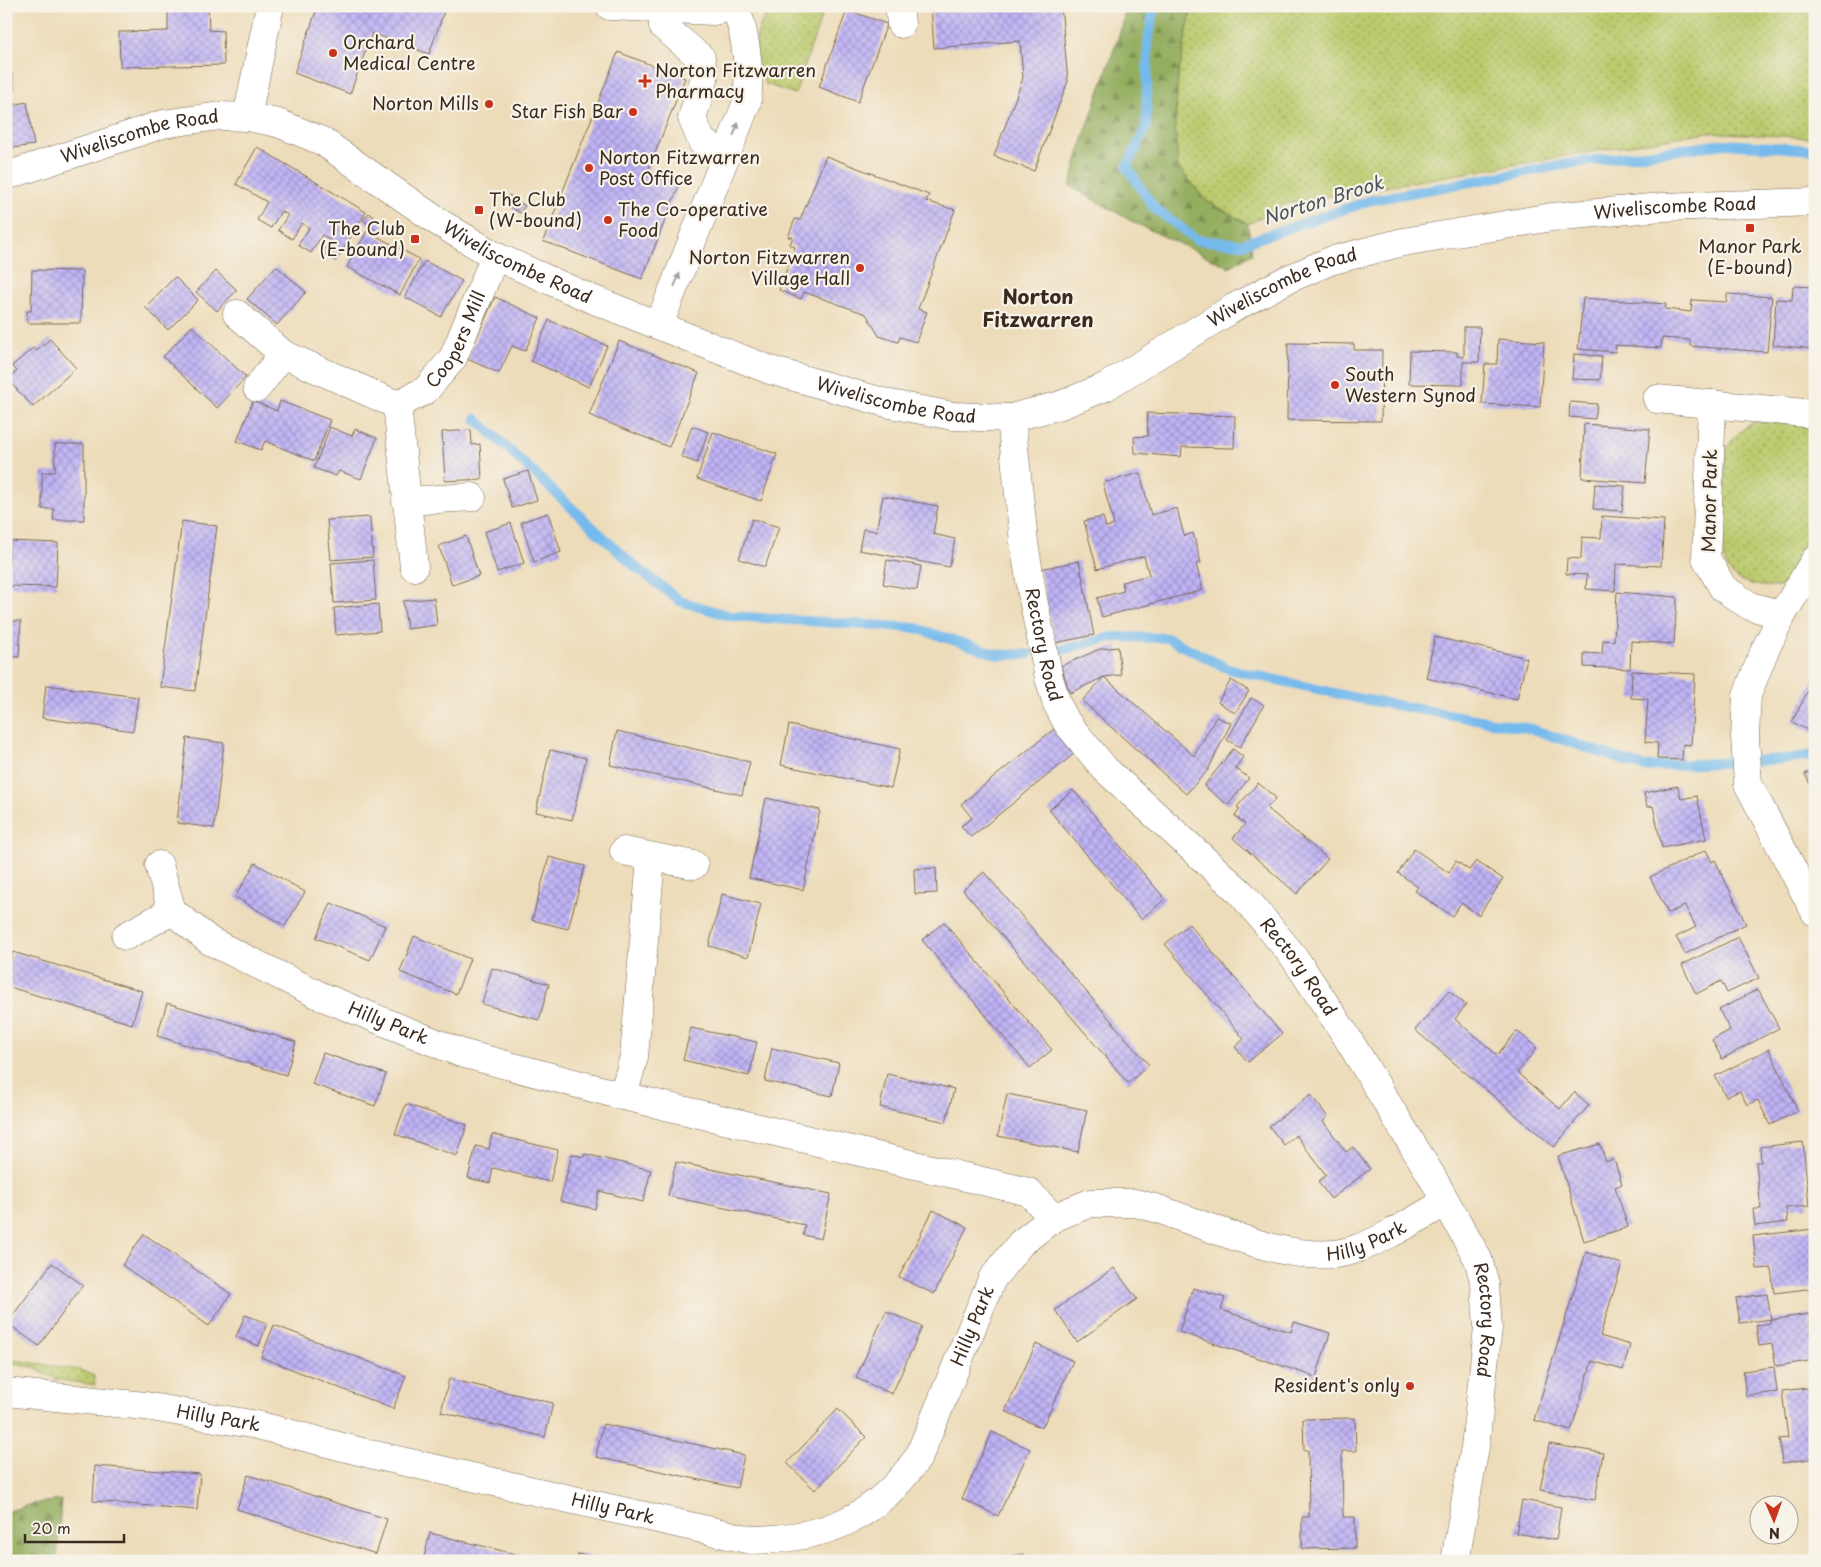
<svg xmlns="http://www.w3.org/2000/svg" width="1821" height="1567" viewBox="0 0 1821 1567" font-family="'Playpen Sans',sans-serif">
	<style>
		.grass { fill: url(#grass-dots); stroke: #7b7a46 }
		.forest { fill: url(#forest-firs); stroke: #686c3f }
		.lines { fill: none; stroke-linecap: round; stroke-linejoin: round }
		.stream { stroke: #75baec; stroke-width: 10 }
		.building { fill: url(#building-cross-hatch) }
		.minor-casing { stroke: #796854; stroke-width: 29 }
		.major-casing { stroke: #796854; stroke-width: 29 }
		.minor { stroke: #fff; stroke-width: 28 }
		.major { stroke: #fff; stroke-width: 28 }
		.oneway { fill: #a79f9a }
		.poi-dot { fill: #c8321e; stroke: #f7f3e8; stroke-width: 2 }
		.labels { text-anchor: middle; stroke-width: 4.5; stroke-linejoin: round; paint-order: stroke }
		.poi-label { font-size: 18px; fill: #3b2a1e; stroke: #f7f3e8; text-anchor: start }
		.street-label { font-size: 18px; fill: #3b2a1e; stroke: #f7f3e8 }
		.water-label { font-size: 19px; font-style: italic; fill: #4c555c; stroke: #f7f3e8 }
		.quarter-label { font-size: 20px; font-weight: bold; fill: #3b2a1e; stroke: #f7f3e8 }
	</style>
	<defs>
		<pattern id="grass-dots" width="8" height="8" patternUnits="userSpaceOnUse" patternTransform="scale(1.25)"><rect width="8" height="8" fill="#bbca6d"/><path d="M2 2h.1M6 6h.1" fill="none" stroke="#99a459" stroke-width="1.8" stroke-linecap="round"/></pattern>
		<pattern id="forest-firs" width="22" height="20" patternUnits="userSpaceOnUse" patternTransform="scale(1.25)"><rect width="22" height="20" fill="#94ae60"/><path d="M5 1l3.5 6h-7zM16 11l3.5 6h-7z" fill="#7a8e4f"/></pattern>
		<pattern id="building-cross-hatch" width="8" height="8" patternUnits="userSpaceOnUse" patternTransform="scale(1.25)"><rect width="8" height="8" fill="#c0b4f7"/><path d="M0 0l8 8M0 8l8-8" fill="none" stroke="#9d93c7"/></pattern>
	</defs>
	<rect width="100%" height="100%" fill="#f7f3e8"/>
	<filter id="ink" filterUnits="userSpaceOnUse"><feTurbulence type="fractalNoise" baseFrequency=".02" numOctaves="2"/><feDisplacementMap in="SourceGraphic" scale="10" xChannelSelector="R" yChannelSelector="G"/><feConvolveMatrix kernelMatrix="1 2 1 2 8 2 1 2 1" color-interpolation-filters="sRGB"/></filter>
	<filter id="wash" filterUnits="userSpaceOnUse"><feTurbulence type="fractalNoise" baseFrequency=".0096" numOctaves="4" result="noise"/><feDisplacementMap in="SourceGraphic" scale="20" xChannelSelector="R" yChannelSelector="G"/><feGaussianBlur stdDeviation="1.12" result="paint"/><feColorMatrix in="noise" values="0 0 0 0 0 0 0 0 0 0 0 0 0 0 0 0 0 1.4 0 .05"/><feComposite in="paint" operator="in"/></filter>
	<g filter="url(#wash)">
		<rect width="100%" height="100%" fill="#eddcb9"/>
		<g class="grass">
			<path d="M776 6H825L795 94 765 84C753 57 750 25 776 6Z"/>
			<polygon points="1192,6 1815,6 1815,138 1708,132 1288,203 1248,224 1205,200 1178,167 1175,125 1178,77"/>
			<path d="M1757 421 1801 424 1815 430V518L1791 575 1780 587C1765 587 1740 585 1730 572 1727 568 1725 561 1723 556L1725 452C1733 437 1741 428 1757 421Z"/>
			<polygon points="6,1359 80,1370 94,1376 95,1385 55,1379 34,1367 6,1364"/>
		</g>
		<g class="forest">
			<polygon points="1125,6 1192,6 1178,77 1175,125 1178,167 1205,200 1248,224 1252,254 1229,267 1133,222 1070,186 1083,139 1123,23"/>
			<polygon points="61,1500 57,1561 6,1561 6,1512 31,1504"/>
		</g>
		<g class="lines">
			<g class="stream">
				<polyline points="1154,6 1148,42 1146,127 1127,167 1154,208 1197,240 1242,244 1372,200 1573,163 1725,144 1815,150"/>
				<polyline points="476,419 631,563 680,601 730,616 916,628 999,655 1028,654"/>
				<polyline points="1057,651 1112,637 1167,638 1229,669 1356,698 1531,729 1644,767 1786,759 1815,755"/>
			</g>
		</g>
		<g id="blocks">
			<g class="building">
				<polygon points="168,6 208,6 209,30 223,31 224,65 120,67 119,32 168,31"/>
				<polygon points="318,6 446,6 429,54 372,33 350,94 294,73"/>
				<polygon points="931,6 1061,6 1068,81 1034,171 994,156 1023,78 1020,41 934,48"/>
				<polygon points="847,10 887,24 858,102 819,87"/>
				<polygon points="618,52 685,78 647,173 679,185 642,279 543,241"/>
				<polygon points="12,73 14,89 6,90 6,74"/>
				<polygon points="27,102 34,145 6,149 6,106"/>
				<polygon points="257,147 366,212 336,261 322,253 330,240 322,235 311,253 298,245 309,228 302,223 292,239 278,230 288,215 281,211 271,228 257,220 267,202 236,184"/>
				<polygon points="826,156 929,195 926,201 955,210 918,309 927,312 916,342 900,337 898,342 879,336 866,314 804,292 801,299 779,290 795,247 790,244 793,237 788,237 795,219 800,220"/>
				<polygon points="509,195 525,206 520,213 504,203"/>
				<polygon points="369,213 384,226 378,232 363,220"/>
				<polygon points="367,231 419,259 400,295 347,267"/>
				<polygon points="425,261 462,281 441,317 405,297"/>
				<polygon points="276,266 306,292 277,325 247,299"/>
				<polygon points="32,270 82,271 81,323 27,323 27,311 31,311"/>
				<polygon points="216,271 237,290 217,311 196,292"/>
				<polygon points="175,277 198,300 168,330 145,307"/>
				<polygon points="1793,286 1815,287 1815,349 1773,345 1776,299 1792,300"/>
				<polygon points="1727,294 1772,297 1767,352 1690,346 1690,340 1662,338 1661,348 1616,345 1615,352 1578,349 1583,298 1666,304 1665,309 1691,312 1692,300 1727,302"/>
				<polygon points="495,297 540,318 525,351 512,346 499,373 467,359"/>
				<polygon points="549,320 607,346 589,387 531,361"/>
				<polygon points="192,326 246,377 217,408 163,357"/>
				<polygon points="1464,327 1480,327 1479,362 1463,362 1463,385 1409,384 1410,351 1457,352 1457,356 1464,357"/>
				<polygon points="50,339 76,368 33,407 7,379 17,371 12,366 33,348 36,351"/>
				<polygon points="1498,339 1544,342 1540,407 1482,404 1485,364 1497,364"/>
				<polygon points="619,341 699,373 669,447 589,415"/>
				<polygon points="1288,343 1354,344 1354,350 1382,350 1381,421 1287,420"/>
				<polygon points="1574,354 1602,356 1600,380 1572,379"/>
				<polygon points="253,401 277,411 280,401 330,420 314,461 265,441 261,450 237,441"/>
				<polygon points="1570,402 1597,404 1595,419 1569,417"/>
				<polygon points="1147,413 1235,416 1234,448 1182,447 1181,457 1135,453 1134,437 1148,436"/>
				<polygon points="1584,424 1650,429 1645,483 1582,478"/>
				<polygon points="692,426 708,432 697,463 681,457"/>
				<polygon points="330,427 352,436 355,429 377,438 361,479 339,471 336,476 314,468"/>
				<polygon points="471,430 472,445 480,444 482,479 445,481 442,432"/>
				<polygon points="713,432 777,454 761,501 697,479"/>
				<polygon points="55,444 84,444 84,520 53,520 54,509 42,509 42,472 55,472"/>
				<polygon points="528,471 537,500 512,508 503,479"/>
				<polygon points="1140,473 1151,515 1177,508 1184,536 1193,533 1201,563 1196,564 1203,590 1102,617 1097,598 1124,591 1122,582 1149,575 1144,556 1097,569 1084,521 1103,517 1106,527 1114,525 1103,483"/>
				<polygon points="1595,484 1625,486 1622,511 1593,509"/>
				<polygon points="883,496 938,506 933,534 955,539 949,567 859,550 863,529 876,531"/>
				<polygon points="548,513 561,552 534,562 521,522"/>
				<polygon points="1602,516 1664,520 1661,566 1616,564 1615,591 1586,589 1587,575 1566,574 1567,558 1581,559 1582,537 1601,538"/>
				<polygon points="370,517 373,557 331,560 327,520"/>
				<polygon points="752,519 779,527 765,567 739,559"/>
				<polygon points="182,521 217,526 195,691 160,687"/>
				<polygon points="511,523 524,563 497,572 484,532"/>
				<polygon points="466,536 479,576 452,585 439,546"/>
				<polygon points="9,541 58,543 56,587 8,586"/>
				<polygon points="373,560 376,600 334,603 331,563"/>
				<polygon points="887,560 921,566 917,590 883,584"/>
				<polygon points="1079,561 1094,635 1055,643 1040,569"/>
				<polygon points="1617,592 1677,597 1674,644 1631,641 1630,669 1584,667 1584,653 1602,654 1603,640 1614,641"/>
				<polygon points="434,598 437,625 407,629 403,601"/>
				<polygon points="378,604 380,631 336,635 334,608"/>
				<polygon points="6,621 21,621 19,657 6,657"/>
				<polygon points="1435,637 1527,658 1517,699 1426,678"/>
				<polygon points="1118,647 1121,675 1104,677 1194,756 1216,717 1231,723 1208,770 1186,794 1082,701 1104,677 1070,693 1061,666 1100,649"/>
				<polygon points="1632,671 1695,674 1691,745 1683,744 1682,760 1657,759 1658,743 1645,742 1648,699 1631,698"/>
				<polygon points="1815,677 1815,734 1792,722"/>
				<polygon points="1231,680 1249,691 1235,713 1218,702"/>
				<polygon points="46,685 138,697 133,731 42,718"/>
				<polygon points="1251,698 1264,705 1240,747 1227,740"/>
				<polygon points="789,725 900,749 891,788 781,765"/>
				<polygon points="1054,729 1074,754 971,837 961,826 972,818 961,804"/>
				<polygon points="617,731 750,762 742,795 610,765"/>
				<polygon points="187,738 224,743 214,828 177,823"/>
				<polygon points="1233,749 1243,757 1235,768 1249,778 1228,805 1204,786"/>
				<polygon points="550,750 586,758 572,820 536,812"/>
				<polygon points="1815,769 1815,794 1805,774"/>
				<polygon points="1258,783 1276,798 1267,808 1328,859 1297,894 1233,838 1245,824 1235,816 1240,809 1237,807"/>
				<polygon points="1678,786 1681,799 1697,796 1706,839 1662,848 1653,806 1647,807 1644,793"/>
				<polygon points="1073,790 1165,899 1141,919 1049,810"/>
				<polygon points="766,798 820,810 803,890 749,878"/>
				<polygon points="1414,849 1449,873 1456,861 1469,870 1476,861 1503,879 1479,915 1461,903 1452,916 1415,891 1418,887 1398,873"/>
				<polygon points="1706,850 1712,862 1715,860 1746,924 1685,954 1676,937 1696,927 1685,906 1668,913 1650,877"/>
				<polygon points="549,857 585,866 568,929 532,920"/>
				<polygon points="255,863 305,892 285,926 235,897"/>
				<polygon points="936,868 937,893 915,894 914,869"/>
				<polygon points="984,872 1149,1065 1128,1083 963,890"/>
				<polygon points="722,894 761,904 748,957 709,946"/>
				<polygon points="331,903 385,926 370,960 316,938"/>
				<polygon points="944,922 1052,1050 1030,1068 922,940"/>
				<polygon points="1189,924 1282,1034 1248,1062 1235,1047 1244,1039 1165,944"/>
				<polygon points="414,936 470,959 456,994 400,972"/>
				<polygon points="1738,937 1759,978 1727,993 1721,981 1696,994 1682,965"/>
				<polygon points="13,952 142,991 132,1024 6,986 6,975"/>
				<polygon points="492,968 549,984 539,1020 482,1004"/>
				<polygon points="1758,989 1779,1028 1722,1059 1712,1040 1730,1030 1719,1010"/>
				<polygon points="1449,991 1466,1005 1455,1019 1497,1055 1517,1031 1537,1048 1517,1073 1560,1109 1574,1092 1589,1105 1554,1147 1415,1030"/>
				<polygon points="167,1003 296,1042 286,1075 157,1036"/>
				<polygon points="691,1028 757,1042 749,1076 683,1060"/>
				<polygon points="772,1048 839,1063 832,1096 765,1081"/>
				<polygon points="1769,1049 1798,1111 1770,1125 1758,1100 1747,1105 1740,1091 1726,1097 1715,1076"/>
				<polygon points="323,1053 386,1074 375,1106 312,1084"/>
				<polygon points="887,1074 954,1089 946,1122 880,1107"/>
				<polygon points="1007,1094 1087,1110 1078,1152 998,1136"/>
				<polygon points="1311,1095 1328,1117 1323,1121 1346,1152 1353,1147 1370,1169 1331,1199 1318,1182 1326,1175 1296,1135 1284,1145 1269,1126"/>
				<polygon points="406,1104 467,1125 457,1156 395,1134"/>
				<polygon points="492,1134 558,1150 550,1182 493,1168 490,1183 468,1178 476,1146 489,1149"/>
				<polygon points="1803,1142 1809,1206 1786,1208 1788,1222 1755,1226 1753,1209 1761,1209 1756,1162 1761,1162 1760,1147"/>
				<polygon points="1600,1144 1606,1162 1614,1159 1622,1184 1615,1187 1628,1227 1584,1241 1558,1156"/>
				<polygon points="572,1154 584,1157 585,1154 651,1170 643,1202 599,1191 595,1209 560,1201"/>
				<polygon points="676,1162 831,1194 821,1239 803,1235 805,1225 668,1196"/>
				<polygon points="933,1210 967,1227 934,1294 899,1277"/>
				<polygon points="1814,1229 1815,1288 1774,1293 1771,1268 1757,1269 1753,1236"/>
				<polygon points="144,1234 231,1294 209,1326 122,1265"/>
				<polygon points="1586,1252 1622,1264 1600,1336 1630,1345 1623,1370 1592,1361 1571,1431 1534,1420"/>
				<polygon points="52,1263 83,1285 39,1346 7,1323"/>
				<polygon points="1114,1268 1137,1299 1077,1342 1055,1310"/>
				<polygon points="1193,1288 1225,1298 1221,1310 1291,1332 1294,1322 1330,1333 1316,1377 1179,1332"/>
				<polygon points="1767,1294 1771,1319 1740,1323 1736,1298"/>
				<polygon points="886,1311 922,1327 892,1394 856,1378"/>
				<polygon points="1809,1314 1815,1360 1776,1366 1772,1344 1759,1346 1756,1326 1770,1323 1770,1320"/>
				<polygon points="245,1315 267,1323 259,1346 236,1337"/>
				<polygon points="274,1325 406,1376 393,1409 261,1357"/>
				<polygon points="1036,1344 1073,1361 1042,1428 1005,1411"/>
				<polygon points="1774,1367 1777,1392 1746,1396 1743,1371"/>
				<polygon points="449,1379 553,1403 545,1437 441,1412"/>
				<polygon points="1815,1387 1815,1458 1782,1463 1779,1439 1788,1438 1782,1391"/>
				<polygon points="838,1409 866,1437 815,1490 787,1463"/>
				<polygon points="1355,1418 1356,1451 1342,1451 1343,1517 1355,1517 1355,1548 1302,1549 1302,1517 1309,1517 1308,1450 1304,1450 1303,1419"/>
				<polygon points="603,1424 744,1455 737,1488 596,1457"/>
				<polygon points="992,1432 1030,1449 998,1516 962,1499"/>
				<polygon points="1549,1444 1603,1453 1595,1500 1540,1490"/>
				<polygon points="95,1466 200,1474 197,1510 93,1501"/>
				<polygon points="248,1475 387,1519 376,1554 237,1509"/>
				<polygon points="1522,1500 1561,1507 1556,1540 1516,1533"/>
				<polygon points="430,1533 535,1559 534,1561 423,1561"/>
				<polygon points="578,1554 608,1560 607,1561 577,1561"/>
				<polygon points="1023,1554 1024,1561 984,1561 984,1560"/>
			</g>
		</g>
	</g>
	<g filter="url(#ink)">
		<use href="#blocks" fill-opacity="0" stroke="#796854" stroke-width="1"/>
		<g class="lines">
			<g class="minor-casing">
				<g id="minor">
					<polyline points="610,6 713,11 737,6"/>
					<polyline points="899,6 901,24"/>
					<polyline points="662,9 663,26 701,58 704,80 692,118 702,142 726,154"/>
					<polyline points="247,117 270,6"/>
					<polyline points="237,314 283,354 397,405"/>
					<path d="M659 325 747 102C751 69 746 38 736 7"/>
					<polyline points="257,388 283,354"/>
					<polyline points="1657,399 1815,414"/>
					<polyline points="1712,404 1706,558 1723,588 1750,606 1782,615"/>
					<path id="s1" d="M1011 418 1024 542 1033 599 1049 678 1057 704 1067 723 1105 769 1241 893 1294 957 1345 1034 1431 1175 1478 1259 1485 1284 1488 1328 1475 1447 1455 1561"/>
					<polyline points="406,501 472,497"/>
					<polyline points="1815,560 1782,615 1764,652 1747,695 1745,737 1748,784 1815,912"/>
					<path id="s2" d="M414 567 397 405 426 390 453 358 495 256"/>
					<polyline points="624,851 694,865"/>
					<path id="s3" d="M172 911 210 941 323 997 461 1053 623 1096 1029 1192 1053 1218"/>
					<polyline points="126,936 172,911 159,865"/>
					<polyline points="623,1096 634,1057 651,858"/>
					<path id="s4" d="M6 1392 145 1406 257 1425 370 1454 751 1540C825 1539 876 1519 919 1456L992 1279 1021 1243 1053 1218 1090 1203H1135L1155 1208C1209 1226 1296 1267 1350 1251 1380 1242 1418 1218 1446 1202"/>
				</g>
			</g>
			<g class="major-casing">
				<g id="major">
					<path id="s5" d="M6 176 163 124 220 116 247 117 278 123 322 141 440 223 495 256 587 297 770 370 890 404 953 416 1011 418 1061 405 1105 387 1235 307 1286 280 1330 261 1403 242 1552 217 1662 207 1815 202"/>
				</g>
			</g>
			<use href="#minor" class="minor"/>
			<use href="#major" class="major"/>
		</g>
		<defs><path id="oneway-solid" d="M-6-.8H1V-3.2L6.5 0L1 3.2V.8H-6Z" transform="scale(1.25)"/></defs>
		<g class="oneway">
			<use href="#oneway-solid" transform="translate(736 129) rotate(-69)"/>
			<use href="#oneway-solid" transform="translate(677 280) rotate(-68)"/>
		</g>
	</g>
	<g class="poi-dot">
		<circle cx="333" cy="53" r="5"/>
		<path d="M642.5 73.5h5v5h5v5h-5v5h-5v-5h-5v-5h5z"/>
		<circle cx="489" cy="104" r="5"/>
		<circle cx="633" cy="112" r="5"/>
		<circle cx="589" cy="168" r="5"/>
		<rect x="474" y="205" width="10" height="10" rx="2.5"/>
		<circle cx="608" cy="220" r="5"/>
		<rect x="1745" y="223" width="10" height="10" rx="2.5"/>
		<rect x="410" y="234" width="10" height="10" rx="2.5"/>
		<circle cx="860" cy="268" r="5"/>
		<circle cx="1335" cy="385" r="5"/>
		<circle cx="1410" cy="1386" r="5"/>
	</g>
	<g class="labels">
		<g class="poi-label">
			<text x="343" y="49">Orchard<tspan x="343" dy="21">Medical Centre</tspan></text>
			<text x="655" y="77">Norton Fitzwarren<tspan x="655" dy="21">Pharmacy</tspan></text>
			<text x="479" y="110" text-anchor="end">Norton Mills</text>
			<text x="623" y="118" text-anchor="end">Star Fish Bar</text>
			<text x="599" y="164">Norton Fitzwarren<tspan x="599" dy="21">Post Office</tspan></text>
			<text x="489" y="206">The Club<tspan x="489" dy="21">(W-bound)</tspan></text>
			<text x="618" y="216">The Co-operative<tspan x="618" dy="21">Food</tspan></text>
			<text x="405" y="235" text-anchor="end">The Club<tspan x="405" dy="21">(E-bound)</tspan></text>
			<text x="1750" y="253" text-anchor="middle">Manor Park<tspan x="1750" dy="21">(E-bound)</tspan></text>
			<text x="850" y="264" text-anchor="end">Norton Fitzwarren<tspan x="850" dy="21">Village Hall</tspan></text>
			<text x="1345" y="381">South<tspan x="1345" dy="21">Western Synod</tspan></text>
			<text x="1400" y="1392" text-anchor="end">Resident's only</text>
		</g>
		<g class="street-label">
			<text dy="6" stroke="none"><textPath href="#s5" startOffset="140">Wiveliscombe Road</textPath></text>
			<text dy="6" stroke="none"><textPath href="#s5" startOffset="1789">Wiveliscombe Road</textPath></text>
			<text dy="6" stroke="none"><textPath href="#s5" startOffset="560">Wiveliscombe Road</textPath></text>
			<text dy="6" stroke="none"><textPath href="#s5" startOffset="1385">Wiveliscombe Road</textPath></text>
			<text dy="6" stroke="none"><textPath href="#s2" startOffset="255">Coopers Mill</textPath></text>
			<text dy="6" stroke="none"><textPath href="#s5" startOffset="965">Wiveliscombe Road</textPath></text>
			<text transform="translate(1710 501) rotate(-89)" y="6">Manor Park</text>
			<text dy="6" stroke="none"><textPath href="#s1" startOffset="229">Rectory Road</textPath></text>
			<text dy="6" stroke="none"><textPath href="#s1" startOffset="649">Rectory Road</textPath></text>
			<text dy="6" stroke="none"><textPath href="#s3" startOffset="245">Hilly Park</textPath></text>
			<text dy="6" stroke="none"><textPath href="#s4" startOffset="1562">Hilly Park</textPath></text>
			<text dy="6" stroke="none"><textPath href="#s1" startOffset="1054">Rectory Road</textPath></text>
			<text dy="6" stroke="none"><textPath href="#s4" startOffset="1098">Hilly Park</textPath></text>
			<text dy="6" stroke="none"><textPath href="#s4" startOffset="214">Hilly Park</textPath></text>
			<text dy="6" stroke="none"><textPath href="#s4" startOffset="619">Hilly Park</textPath></text>
		</g>
		<g class="water-label">
			<text transform="translate(1323 200) rotate(-17)" y="7">Norton Brook</text>
		</g>
		<g class="quarter-label">
			<text x="1038" y="304">Norton<tspan x="1038" dy="23">Fitzwarren</tspan></text>
		</g>
	</g>
	<rect width="1821" height="1567" fill="none" stroke="#f7f3e8" stroke-width="25"/>
	<g transform="translate(1774 1520) rotate(178)"><circle r="24" fill="#f7f3e8" stroke="#aca397"/>
	<path d="M0-4L9 19L0 12L-9 19Z" fill="#c8321e"/>
	<text y="-8" font-size="14" font-weight="bold" text-anchor="middle" fill="#3b2a1e">N</text>
	</g>
	<path d="M25 1534v8h99v-8" fill="none" stroke="#3b2a1e" stroke-width="2.5"/>
	<text x="32" y="1534" font-size="15" fill="#3b2a1e" stroke="#f7f3e8" stroke-width="4" paint-order="stroke">20 m</text>
</svg>
